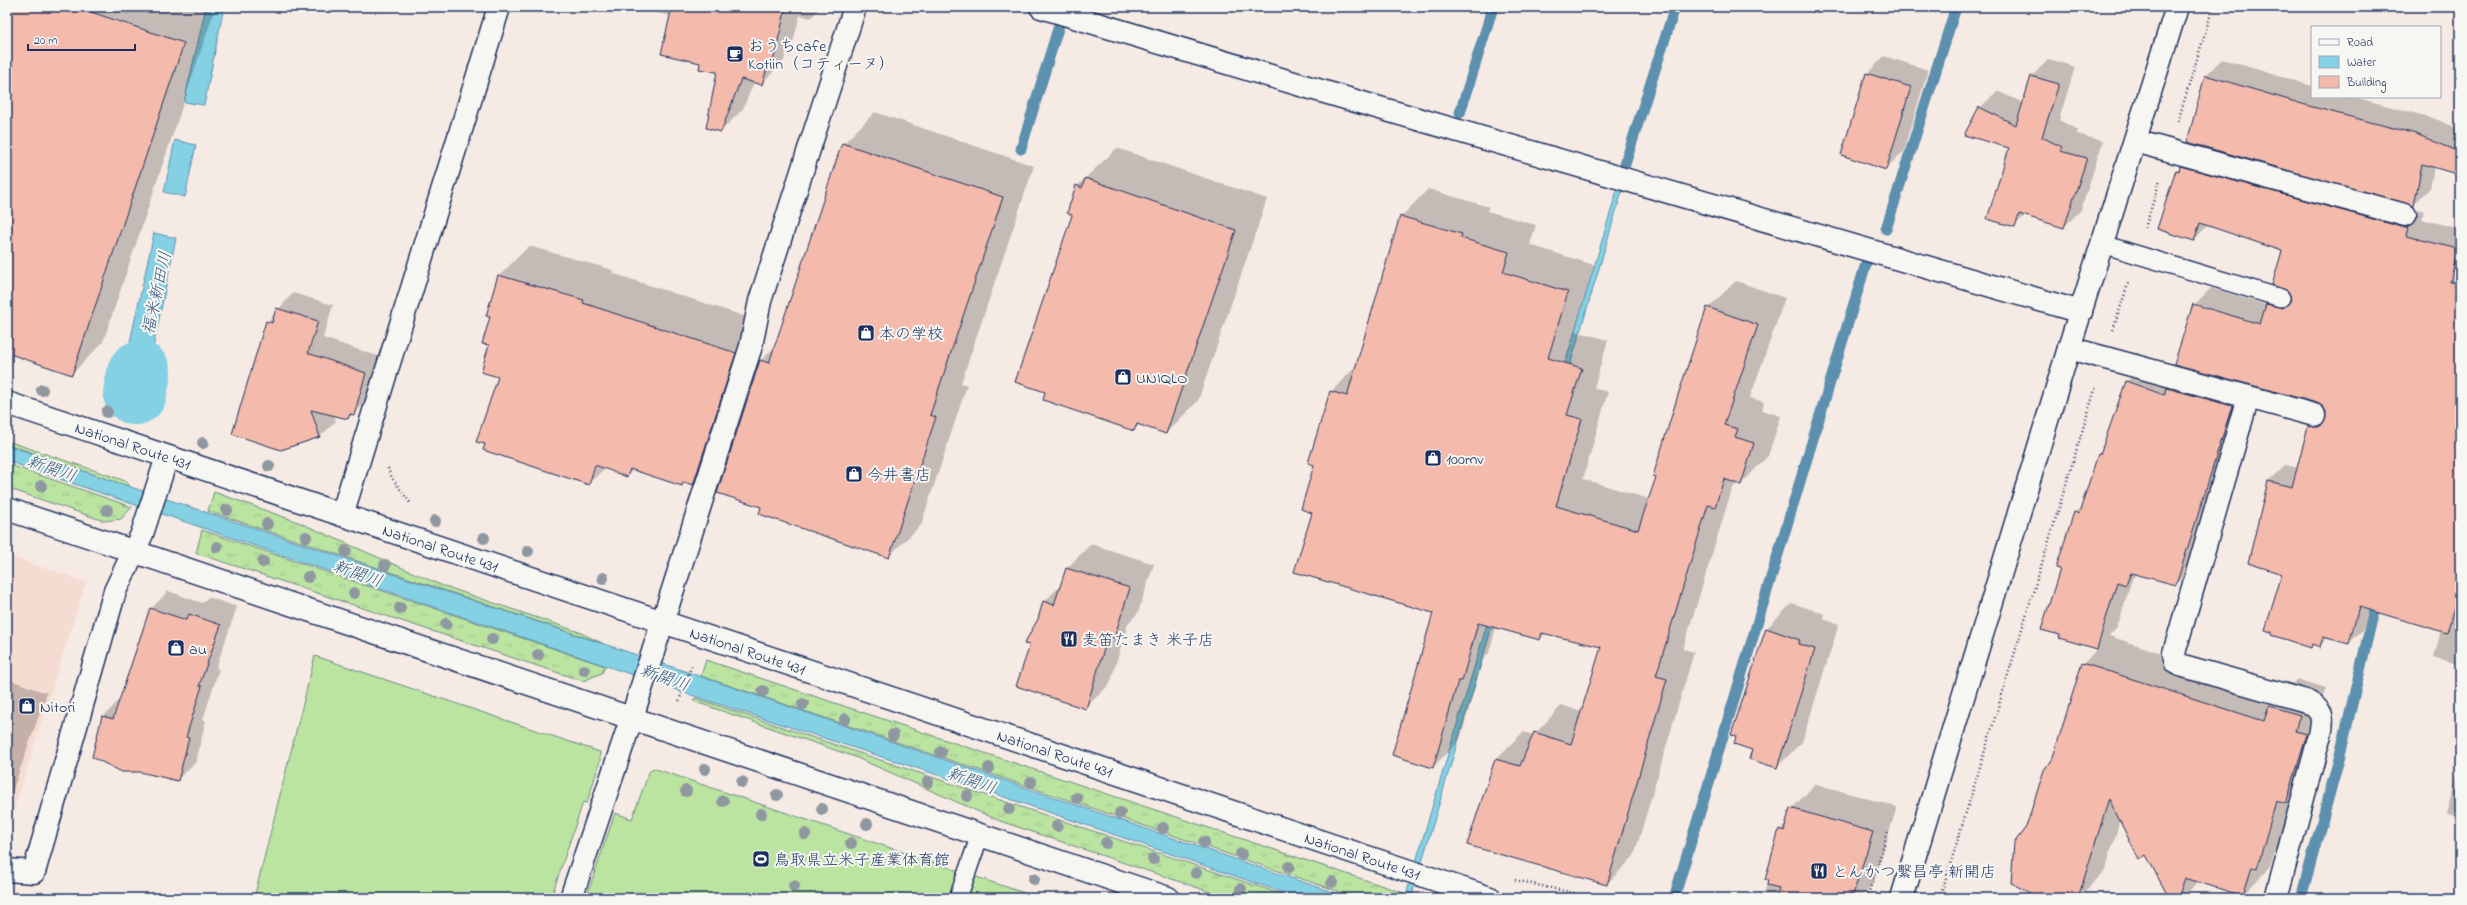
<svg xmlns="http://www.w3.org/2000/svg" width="2467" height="905" viewBox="0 0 2467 905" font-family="'Indie Flower','Klee One',sans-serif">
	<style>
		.built { fill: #f5dcd3 }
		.grass { fill: url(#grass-tufts); stroke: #6b8a80 }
		.pitch { fill: #bbe4a1; stroke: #6b8a80 }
		.water { fill: #85d1e4; stroke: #5b90ae }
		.shadow { fill: #0003 }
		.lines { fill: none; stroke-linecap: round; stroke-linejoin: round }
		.stream { stroke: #5b90ae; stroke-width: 11 }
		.river { stroke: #85d1e4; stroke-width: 64 }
		.building { fill: #f4baac; stroke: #1b2f5e }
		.service-casing { stroke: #1b2f5e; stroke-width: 20 }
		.minor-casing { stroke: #1b2f5e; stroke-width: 25 }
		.tertiary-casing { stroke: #1b2f5e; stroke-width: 25 }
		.trunk-casing { stroke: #1b2f5e; stroke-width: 25 }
		.path { stroke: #1b2f5e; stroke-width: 2.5; stroke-dasharray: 1 3; stroke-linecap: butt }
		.service { stroke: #f6f6f2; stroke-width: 17 }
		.minor { stroke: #f6f6f2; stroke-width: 22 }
		.tertiary { stroke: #f6f6f2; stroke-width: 22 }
		.trunk { stroke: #f6f6f2; stroke-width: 22 }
		.tree { fill: #8f97a1 }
		.labels { text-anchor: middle; stroke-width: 4; stroke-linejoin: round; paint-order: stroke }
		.poi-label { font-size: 16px; fill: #1b2f5e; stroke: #f6f6f2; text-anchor: start }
		.street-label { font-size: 16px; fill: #1b2f5e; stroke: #f6f6f2 }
		.water-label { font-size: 17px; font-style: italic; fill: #365880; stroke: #f6f6f2 }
	</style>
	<defs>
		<pattern id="grass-tufts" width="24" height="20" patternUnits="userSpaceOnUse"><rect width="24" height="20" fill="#bbe4a1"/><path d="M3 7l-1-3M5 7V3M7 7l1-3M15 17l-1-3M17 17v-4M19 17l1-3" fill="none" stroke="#a0c48d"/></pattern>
	</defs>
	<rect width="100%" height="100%" fill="#f6eae4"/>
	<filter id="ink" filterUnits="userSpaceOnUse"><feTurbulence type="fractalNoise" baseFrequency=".025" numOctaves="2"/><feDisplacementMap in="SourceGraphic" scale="8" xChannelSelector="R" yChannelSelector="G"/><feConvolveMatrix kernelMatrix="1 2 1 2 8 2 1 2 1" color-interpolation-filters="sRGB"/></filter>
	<g filter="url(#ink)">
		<polygon class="built" points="7,555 86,582 7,831"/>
		<g class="grass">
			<polygon points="7,441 120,479 127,482 130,487 7,444"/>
			<polygon points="7,464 132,507 121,519 104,521 7,488"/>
			<polygon points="214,492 298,522 441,585 579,632 602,643 208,511"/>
			<polygon points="202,530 605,666 602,673 583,681 196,553"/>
			<polygon points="706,660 1419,898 1358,898 701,676"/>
			<polygon points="695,698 1293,898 1228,898 1000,821 855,757 693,701"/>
		</g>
		<g class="pitch">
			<polygon points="315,656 600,752 600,761 587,803 583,802 551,898 254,898"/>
			<polygon points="653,768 1039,898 586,898 615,813 632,819 649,772"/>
		</g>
		<g class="water">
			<polygon points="206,7 224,7 204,105 184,102"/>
			<polygon points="175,140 196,145 185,197 164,192"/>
			<polygon points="1618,187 1623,188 1411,898 1405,898"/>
			<polygon points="154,233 176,238 151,357 128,351"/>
			<path d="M7 445C243 526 481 602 717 682 928 754 1139 827 1350 898H1299L975 787 703 699 7 461Z"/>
		</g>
		<g class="shadow">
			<polygon points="7,7 200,7 214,12 103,342 72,374 7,352"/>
			<polygon points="631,7 821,7 811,18 800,15 793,42 787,48 784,61 762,83 754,82 743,109 721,131 718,72 701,62 671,16"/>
			<polygon points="1884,56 1928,70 1904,151 1886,169 1867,74"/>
			<polygon points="2049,59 2075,67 2059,120 2078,130 2077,134 2103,141 2081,210 2064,227 2026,215 2014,226 2010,147 1980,108 1997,91 2024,103 2032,76"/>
			<polygon points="2222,59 2312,86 2312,97 2354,97 2433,118 2460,129 2460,174 2434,167 2430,188 2413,205 2205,76"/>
			<polygon points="875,112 1034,166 961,383 967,385 921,525 889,556 762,506 760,361 776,346 843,144"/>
			<polygon points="1117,148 1267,199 1198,401 1166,433 1140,424 1134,430 1074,214 1077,186"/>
			<polygon points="2198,150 2424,211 2422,219 2460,229 2460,666 2434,658 2441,630 2370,609 2366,627 2349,643 2328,637 2320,646 2314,644 2311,647 2283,573 2269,481 2286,465 2298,468 2309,427 2325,411 2324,406 2318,402 2252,384 2196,564 2176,584 2136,574 2132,579 2117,628 2109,636 2284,692 2297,679 2326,688 2321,703 2333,707 2313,776 2284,841 2275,850 2270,867 2243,895 2200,881 2183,898 2170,898 2147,854 2120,820 2105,871 2078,898 2042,898 2015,867 2013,851 2018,837 2027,827 2054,757 2083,664 2098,648 2060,638 2061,569 2075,512 2083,505 2099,454 2103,450 2126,382 2146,362 2182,374 2189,367 2194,305 2211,288 2267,305 2284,288 2283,251 2208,225 2194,240 2176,171"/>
			<polygon points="1428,189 1489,207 1487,211 1536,225 1530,245 1594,265 1575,331 1608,340 1594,388 1608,392 1583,479 1649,499 1708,308 1736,281 1785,298 1750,398 1764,402 1762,410 1781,416 1768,456 1741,484 1738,483 1732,489 1683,649 1694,652 1634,856 1607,884 1496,759 1523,732 1534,735 1562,705 1582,712 1602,646 1546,633 1540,639 1496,627 1489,653 1483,659 1460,740 1433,767 1434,612 1313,512 1315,464 1331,392 1356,366 1401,217"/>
			<polygon points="529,246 613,270 612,273 765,323 723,454 693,484 685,481 682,485 634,469 627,476 605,468 588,484 499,377 491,344 491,316 499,276"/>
			<polygon points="293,293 333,305 323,338 381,357 370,398 354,414 347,418 334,415 336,421 320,437 281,449 267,322"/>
			<polygon points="1091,544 1154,564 1138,613 1128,623 1110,684 1085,708 1039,620 1044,602 1062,584 1067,568"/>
			<polygon points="168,591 202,603 208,597 237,607 216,668 219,669 203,720 206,720 196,762 178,779 103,717 120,699 151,609"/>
			<polygon points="1792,603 1825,614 1823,619 1839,624 1802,742 1777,767 1737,736 1732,734 1767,628"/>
			<polygon points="7,679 47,693 7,806"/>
			<polygon points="2460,764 2460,817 2446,814"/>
			<polygon points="1816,784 1897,807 1873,884 1860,898 1763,898 1780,830 1787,823 1791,809"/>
		</g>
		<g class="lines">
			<g class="stream">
				<polyline points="1460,113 1493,7"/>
				<polyline points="1021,149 1060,22"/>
				<polyline points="1625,164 1675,7"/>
				<polyline points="1886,229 1956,7"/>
				<polyline points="2454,297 2460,276"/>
				<polyline points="1674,898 1868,257"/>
				<polyline points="2301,898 2340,755 2377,598"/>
			</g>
			<polyline class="river" points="135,393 139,373"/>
		</g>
		<g class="building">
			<polygon points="7,7 76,7 184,43 72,375 7,353"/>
			<polygon points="672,7 786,7 772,66 768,64 762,85 741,79 721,132 706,128 717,72 699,69 700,63 661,54"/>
			<polygon points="1866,73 1911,87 1886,170 1841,155"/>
			<polygon points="2205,75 2309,106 2416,134 2460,152 2460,175 2422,164 2414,206 2187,142"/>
			<polygon points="2031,76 2059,84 2042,137 2062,147 2060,151 2087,158 2064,228 2019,214 2015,227 1987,219 2009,148 1964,135 1979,107 2016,125"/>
			<polygon points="842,143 1003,197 930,415 936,417 889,558 759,514 761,507 717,493 760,360 769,363"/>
			<polygon points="2180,166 2402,227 2408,227 2406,236 2458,249 2450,282 2460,283 2460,585 2447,633 2359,607 2349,644 2323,637 2320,647 2312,644 2311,648 2272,635 2272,632 2265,630 2282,574 2248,563 2268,481 2292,487 2308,426 2317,427 2322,424 2326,412 2323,407 2317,403 2174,364 2193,304 2260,324 2266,304 2283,308 2291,300 2288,291 2272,285 2282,251 2200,223 2194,241 2157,229 2176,170 2179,171"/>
			<polygon points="1085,178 1236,230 1166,434 1137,424 1134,431 1043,400 1045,392 1015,382 1072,215 1067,213 1076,185 1082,188"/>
			<polygon points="1400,216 1462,234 1461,238 1509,252 1503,272 1568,292 1548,358 1582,368 1567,415 1582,419 1556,506 1638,530 1656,477 1653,476 1678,395 1707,307 1758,325 1724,425 1738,429 1735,437 1754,443 1741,485 1724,479 1715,507 1708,505 1656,676 1667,679 1607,885 1467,845 1495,759 1520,766 1534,732 1571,744 1601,647 1542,633 1540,640 1478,623 1462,681 1458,681 1433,768 1392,755 1433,613 1294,572 1312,513 1301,509 1314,465 1308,463 1330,391 1347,396"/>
			<polygon points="498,275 584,300 583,303 736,353 693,485 683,482 682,486 630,469 627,477 595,465 589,485 483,450 485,444 476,442 498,377 481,372 489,345 482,344 490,317 486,316"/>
			<polygon points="276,308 318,321 308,353 366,373 354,415 350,414 348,419 311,410 320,437 281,450 232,434 266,321 272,323"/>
			<polygon points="2126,381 2164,395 2167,388 2232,406 2176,585 2131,573 2126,585 2117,582 2097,649 2059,638 2060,635 2041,630 2060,569 2056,568 2074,512 2079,514 2098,454 2100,454"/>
			<polygon points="1066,568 1130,588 1114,638 1108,636 1086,709 1016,686 1030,645 1024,644 1038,619 1043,601 1054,605"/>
			<polygon points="150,608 186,620 189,614 221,625 199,686 202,686 186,737 189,738 178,781 140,772 122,772 92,757 102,716 113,719"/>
			<polygon points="1766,628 1800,640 1798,644 1815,649 1777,768 1749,759 1752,750 1734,744 1736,736 1731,735"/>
			<polygon points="2082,663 2264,721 2269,706 2300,715 2295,731 2307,734 2286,804 2276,801 2257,869 2252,867 2243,896 2185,878 2178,898 2169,898 2146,855 2139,860 2109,799 2078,898 2039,898 2011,883 2014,843 2026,827 2044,770 2053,757"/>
			<polygon points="1790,808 1873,832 1852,898 1776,898 1779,888 1767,885 1768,880 1765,880 1779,829 1784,831"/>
		</g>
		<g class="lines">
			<g class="service-casing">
				<g id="service">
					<polyline points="2102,244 2281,298"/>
					<polyline points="958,898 980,835"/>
				</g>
			</g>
			<g class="minor-casing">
				<g id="minor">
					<polyline points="1041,7 1304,86 2081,312"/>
					<polyline points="2135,141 2405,215"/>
					<polyline points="2069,348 2314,415"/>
					<path d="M2248 397 2174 653 2176 663 2180 665 2306 701C2323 710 2324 717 2320 735L2276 898"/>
					<polyline points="342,515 499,7"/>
					<polyline points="7,870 34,872 115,591 142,534 167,457"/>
					<polyline points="571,898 635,708 751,346 760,301 855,7"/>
				</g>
			</g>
			<g class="tertiary-casing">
				<polyline id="tertiary" points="1902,898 2069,348 2177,7"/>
			</g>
			<g class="trunk-casing">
				<g id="trunk">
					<path id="s1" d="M7 403 1490 898"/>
					<polyline points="7,509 1168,898"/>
				</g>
			</g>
			<g class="path">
				<polyline points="2178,121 2213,7"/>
				<polyline points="2145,228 2160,180"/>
				<polyline points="2113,330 2129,281"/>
				<polyline points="388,468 392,478 411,504"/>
				<polyline points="679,701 692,664"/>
				<polyline points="1515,880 1596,898"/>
				<polyline points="1867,898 1888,832"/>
				<polyline points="1940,898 2096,386"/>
			</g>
			<use href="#service" class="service"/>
			<use href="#minor" class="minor"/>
			<use href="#tertiary" class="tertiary"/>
			<use href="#trunk" class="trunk"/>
		</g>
		<g class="tree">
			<circle cx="42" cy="390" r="6"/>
			<circle cx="107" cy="412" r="6"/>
			<circle cx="203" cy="443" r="6"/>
			<circle cx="269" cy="466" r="6"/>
			<circle cx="41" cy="486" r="6"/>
			<circle cx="107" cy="510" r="6"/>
			<circle cx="227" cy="510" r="6"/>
			<circle cx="435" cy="521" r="6"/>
			<circle cx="267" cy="524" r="6"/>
			<circle cx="306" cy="537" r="6"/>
			<circle cx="484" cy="538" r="6"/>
			<circle cx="217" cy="547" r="6"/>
			<circle cx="346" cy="551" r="6"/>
			<circle cx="528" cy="551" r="6"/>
			<circle cx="263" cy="562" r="6"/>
			<circle cx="385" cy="565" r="6"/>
			<circle cx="308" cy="577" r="6"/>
			<circle cx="603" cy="578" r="6"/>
			<circle cx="354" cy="593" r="6"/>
			<circle cx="400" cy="608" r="6"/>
			<circle cx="446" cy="624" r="6"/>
			<circle cx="492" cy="639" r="6"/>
			<circle cx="538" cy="655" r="6"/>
			<circle cx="584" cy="670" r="6"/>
			<circle cx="763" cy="691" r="6"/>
			<circle cx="803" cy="704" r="6"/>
			<circle cx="845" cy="719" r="6"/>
			<circle cx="893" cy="735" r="6"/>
			<circle cx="941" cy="752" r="6"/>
			<circle cx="989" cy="768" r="6"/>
			<circle cx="705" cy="769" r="6"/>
			<circle cx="742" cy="782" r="6"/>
			<circle cx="928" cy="782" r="6"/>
			<circle cx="1031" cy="782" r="6"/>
			<circle cx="686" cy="791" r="6"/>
			<circle cx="777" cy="795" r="6"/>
			<circle cx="967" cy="796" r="6"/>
			<circle cx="1077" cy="798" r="6"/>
			<circle cx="723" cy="801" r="6"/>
			<circle cx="822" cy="809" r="6"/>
			<circle cx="1009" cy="809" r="6"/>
			<circle cx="1120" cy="813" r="6"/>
			<circle cx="761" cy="814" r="6"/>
			<circle cx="867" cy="824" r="6"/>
			<circle cx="1057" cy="826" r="6"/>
			<circle cx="1163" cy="828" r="6"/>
			<circle cx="805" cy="834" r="6"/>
			<circle cx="1204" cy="842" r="6"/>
			<circle cx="851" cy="843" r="6"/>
			<circle cx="1106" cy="843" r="6"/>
			<circle cx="1241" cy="854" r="6"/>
			<circle cx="799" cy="859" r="6"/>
			<circle cx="895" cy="859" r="6"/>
			<circle cx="1153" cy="859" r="6"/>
			<circle cx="1289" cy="867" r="6"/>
			<circle cx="1196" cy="873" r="6"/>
			<circle cx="1034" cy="879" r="6"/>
			<circle cx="1332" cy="882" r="6"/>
			<circle cx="794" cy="886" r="6"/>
			<circle cx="1241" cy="889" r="6"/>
		</g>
	</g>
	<defs>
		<g id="cafe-square" transform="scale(0.9)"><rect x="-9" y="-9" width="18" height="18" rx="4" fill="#1b2f5e" stroke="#f6f6f2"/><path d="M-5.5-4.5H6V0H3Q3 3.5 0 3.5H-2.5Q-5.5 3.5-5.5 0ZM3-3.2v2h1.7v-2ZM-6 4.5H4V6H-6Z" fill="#fff"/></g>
		<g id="shop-square" transform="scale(0.9)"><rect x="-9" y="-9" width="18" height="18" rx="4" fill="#1b2f5e" stroke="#f6f6f2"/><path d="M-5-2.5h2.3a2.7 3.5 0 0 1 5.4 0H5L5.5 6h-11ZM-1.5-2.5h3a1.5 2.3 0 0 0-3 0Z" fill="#fff"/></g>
		<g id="restaurant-square" transform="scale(0.9)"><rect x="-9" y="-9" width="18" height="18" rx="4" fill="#1b2f5e" stroke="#f6f6f2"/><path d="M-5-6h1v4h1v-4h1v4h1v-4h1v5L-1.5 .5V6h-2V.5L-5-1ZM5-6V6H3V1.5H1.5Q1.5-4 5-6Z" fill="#fff"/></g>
		<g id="stadium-square" transform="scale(0.9)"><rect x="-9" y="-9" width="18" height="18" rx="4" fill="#1b2f5e" stroke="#f6f6f2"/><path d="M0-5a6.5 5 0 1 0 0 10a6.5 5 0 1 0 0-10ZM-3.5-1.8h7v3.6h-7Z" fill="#fff"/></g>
	</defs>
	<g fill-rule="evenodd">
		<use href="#cafe-square" x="735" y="54"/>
		<use href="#shop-square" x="866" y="333"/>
		<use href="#shop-square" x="1123" y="377"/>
		<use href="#shop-square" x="1433" y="458"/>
		<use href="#shop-square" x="854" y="474"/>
		<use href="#restaurant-square" x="1069" y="639"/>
		<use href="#shop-square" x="176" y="648"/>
		<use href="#shop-square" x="27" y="706"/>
		<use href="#stadium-square" x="761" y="859"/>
		<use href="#restaurant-square" x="1819" y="871"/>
	</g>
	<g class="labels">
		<g class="poi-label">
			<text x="748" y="51">おうちcafe<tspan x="748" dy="18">Kotiin（コティーヌ）</tspan></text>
			<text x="879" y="339">本の学校</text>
			<text x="1136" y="383">UNIQLO</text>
			<text x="1446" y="464">100mv</text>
			<text x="867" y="480">今井書店</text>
			<text x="1082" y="645">麦笛たまき 米子店</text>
			<text x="189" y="654">au</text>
			<text x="40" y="712">Nitori</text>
			<text x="774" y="865">鳥取県立米子産業体育館</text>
			<text x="1832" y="877">とんかつ繫昌亭 新開店</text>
		</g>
		<g class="street-label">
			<text dy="6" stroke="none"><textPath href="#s1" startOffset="133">National Route 431</textPath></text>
			<text dy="6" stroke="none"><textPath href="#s1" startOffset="457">National Route 431</textPath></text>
			<text dy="6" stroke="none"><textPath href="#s1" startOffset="781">National Route 431</textPath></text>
			<text dy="6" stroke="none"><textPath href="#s1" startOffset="1105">National Route 431</textPath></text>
			<text dy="6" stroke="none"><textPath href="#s1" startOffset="1429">National Route 431</textPath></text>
		</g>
		<g class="water-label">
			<text transform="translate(156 293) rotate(-78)" y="6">福米新田川</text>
			<text transform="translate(52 468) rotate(19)" y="6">新開川</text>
			<text transform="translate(358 573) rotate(19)" y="6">新開川</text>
			<text transform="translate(665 677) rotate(19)" y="6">新開川</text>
			<text transform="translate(972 780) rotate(19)" y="6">新開川</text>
		</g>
	</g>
	<rect width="2467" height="905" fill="none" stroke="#f6f6f2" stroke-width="24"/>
	<rect x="12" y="12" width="2443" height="881" fill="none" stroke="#1b2f5e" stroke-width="1.5" filter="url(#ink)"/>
	<rect x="2311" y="26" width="130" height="72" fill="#f6f6f2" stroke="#9ea6b7"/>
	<rect x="2319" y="39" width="20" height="6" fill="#f6f6f2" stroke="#9ea6b7"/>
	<text x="2347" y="46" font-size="12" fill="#1b2f5e">Road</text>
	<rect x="2319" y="56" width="20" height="12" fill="#85d1e4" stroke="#9ea6b7"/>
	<text x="2347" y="66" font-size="12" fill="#1b2f5e">Water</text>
	<rect x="2319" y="76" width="20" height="12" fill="#f4baac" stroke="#9ea6b7"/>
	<text x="2347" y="86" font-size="12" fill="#1b2f5e">Building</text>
	<path d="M28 44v6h107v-6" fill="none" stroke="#1b2f5e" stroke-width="2"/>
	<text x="34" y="44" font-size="12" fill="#1b2f5e" stroke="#f6f6f2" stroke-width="3" paint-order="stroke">20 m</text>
</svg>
